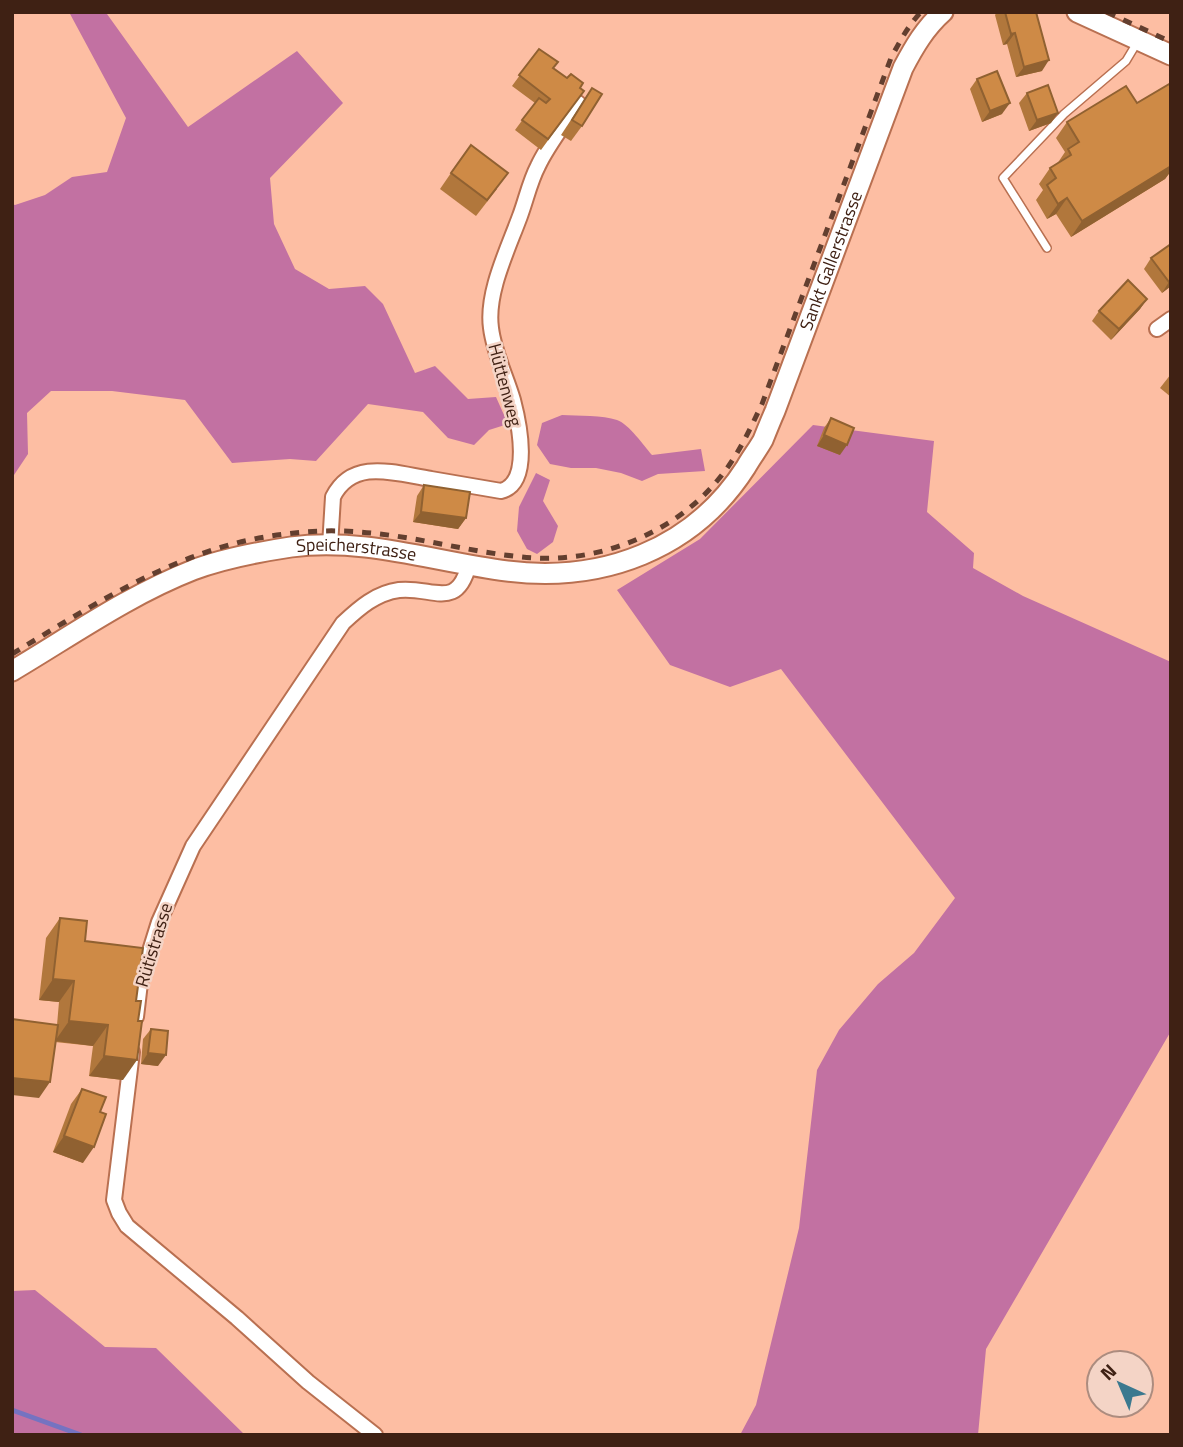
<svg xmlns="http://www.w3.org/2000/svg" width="1183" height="1447" viewBox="0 0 1183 1447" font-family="'Titillium Web',sans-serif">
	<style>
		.forest { fill: #c271a2 }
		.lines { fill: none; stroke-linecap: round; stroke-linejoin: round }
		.stream { stroke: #7573c1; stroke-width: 5 }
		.service-casing { stroke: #b97051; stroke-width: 10 }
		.minor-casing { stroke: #b97051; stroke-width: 18 }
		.secondary-casing { stroke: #b97051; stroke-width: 23 }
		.service { stroke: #fff; stroke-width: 7 }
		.minor { stroke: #fff; stroke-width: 14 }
		.secondary { stroke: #fff; stroke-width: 19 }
		.rail { stroke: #633f2f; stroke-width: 5; stroke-dasharray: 9 9; stroke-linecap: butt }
		.wall { fill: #b1773c }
		.shaded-wall { fill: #906131 }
		.building { fill: #ce8a46; stroke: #906131; stroke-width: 2 }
		.labels { text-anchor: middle; stroke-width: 5; stroke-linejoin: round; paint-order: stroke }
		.street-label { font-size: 18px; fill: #3f2114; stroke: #f4d4c6 }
	</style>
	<rect width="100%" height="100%" fill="#fdbea3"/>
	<g class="forest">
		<polygon points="69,12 108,12 107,14 188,127 297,51 343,103 270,178 274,224 295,269 329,289 365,286 383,304 415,373 435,366 468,399 496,397 508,424 489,430 474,445 448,438 423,412 368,404 316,461 290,459 232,463 185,400 112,391 51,391 27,413 28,454 12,478 12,204 15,205 45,195 72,177 107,172 126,118"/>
		<path d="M562 415C578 416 603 415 617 420 629 424 644 446 652 455L701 449 705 471 658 474 642 481 621 473 596 468H571L550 464 537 445 542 423Z"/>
		<polygon points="813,425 934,441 927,512 974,553 973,568 1023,596 1171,662 1171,1031 986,1349 978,1435 740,1435 756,1405 799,1228 817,1070 839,1030 878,984 914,953 955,898 781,669 730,687 670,665 617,590 700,539"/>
		<polygon points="536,473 550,480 543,501 558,526 553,542 537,554 527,549 517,531 519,507"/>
		<polygon points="35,1290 105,1347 156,1348 245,1435 12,1435 12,1291"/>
	</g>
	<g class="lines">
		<polyline class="stream" points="12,1410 81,1435"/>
		<g class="service-casing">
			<polyline id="service" points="1047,248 1003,178 1064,114 1126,61 1138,41"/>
		</g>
		<g class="minor-casing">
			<g id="minor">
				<polyline points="1157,329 1171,319"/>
				<path d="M330 546 333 497C353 457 397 474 431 479 454 483 477 487 501 491 532 483 519 423 513 400 506 376 494 353 491 328 486 293 508 249 520 216 526 200 530 181 538 166 547 146 566 122 578 103"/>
				<path d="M136 1017 140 983 159 922 193 846 343 623C359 608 376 593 399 590 432 586 457 612 469 564"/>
				<polyline points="132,1052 114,1200 119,1213 127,1226 237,1318 308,1382 375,1435"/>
			</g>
		</g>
		<g class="secondary-casing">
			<g id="secondary">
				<polyline points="1077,12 1171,55"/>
				<path id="s1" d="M12 671C71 636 129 595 193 570 224 558 258 552 291 547 364 537 435 562 507 571 602 583 693 550 746 467 751 458 758 449 763 440 767 430 771 420 775 411L903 68C914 47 925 28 943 12"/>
			</g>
		</g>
		<use href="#service" class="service"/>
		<use href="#minor" class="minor"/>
		<use href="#secondary" class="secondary"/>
		<g class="rail">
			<polyline points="1107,12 1171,42"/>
			<path d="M12 654C98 602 184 545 286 534 314 530 343 530 371 533 422 538 471 552 522 557 593 565 671 536 717 481 737 458 749 431 762 404L891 58C900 41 908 26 921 12"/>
		</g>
	</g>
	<g class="wall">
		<polygon points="997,12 1036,12 1042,71 1016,77 1007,44 1003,45 995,15"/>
		<polygon points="539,49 553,68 584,91 541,150 515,130 535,103 512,86"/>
		<polygon points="977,79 1002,114 982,122 970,89"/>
		<polygon points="1171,83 1171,171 1165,179 1071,237 1056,214 1047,219 1036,200 1043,190 1039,184 1050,168 1057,164 1065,152 1056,138 1067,122 1137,103"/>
		<polygon points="592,88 582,126 571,141 561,135"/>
		<polygon points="1027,93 1051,123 1029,131 1019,103"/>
		<polygon points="451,173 497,189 476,216 440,189"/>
		<polygon points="1171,244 1171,286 1162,293 1144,269 1151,258"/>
		<polygon points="1147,299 1140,309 1111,340 1092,321 1099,311"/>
		<polygon points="1171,374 1171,397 1160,388"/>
		<polygon points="831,418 840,455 817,446 824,428"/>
		<polygon points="424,485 466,518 458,529 413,522 417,496"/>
		<polygon points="60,918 85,941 123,1080 89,1076 93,1046 55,1042 39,1098 57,1025 59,1002 39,1000 46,938"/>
		<polygon points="151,1029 158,1066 141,1064 143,1039"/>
		<polygon points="82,1089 83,1163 53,1152 71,1104"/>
	</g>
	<g class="shaded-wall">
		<polygon points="1015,33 1007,44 1003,45 1011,34"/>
		<polygon points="1049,60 1042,71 1016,77 1024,67"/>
		<polygon points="1010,103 1002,114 982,122 990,111"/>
		<polygon points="1058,113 1051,123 1029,131 1037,120"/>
		<polygon points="1171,164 1171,171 1165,179 1071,237 1082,221"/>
		<polygon points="1067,198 1056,214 1047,219 1058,204"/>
		<polygon points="1171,281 1171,286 1162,293 1169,282"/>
		<polygon points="1147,299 1140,309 1111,340 1119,329"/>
		<polygon points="824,435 847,445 840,455 817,446"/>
		<polygon points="421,512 466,518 458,529 413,522"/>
		<polygon points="53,979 74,981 59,1002 39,1000"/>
		<polygon points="69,1021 108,1025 93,1046 55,1041"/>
		<polygon points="148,1053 166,1055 158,1066 141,1064"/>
		<polygon points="104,1056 137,1060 123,1080 89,1076"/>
		<polygon points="12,1078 50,1082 39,1098 12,1095"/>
		<polygon points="64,1136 94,1147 83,1163 53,1152"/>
	</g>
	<g class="building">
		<polygon points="1005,12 1036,12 1049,60 1024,67 1015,33 1011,34"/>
		<polygon points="539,49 558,62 553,68 567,78 571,74 583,83 580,88 584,91 548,139 522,120 539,98 546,103 550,99 519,75"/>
		<polygon points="997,71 1010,103 990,111 977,79"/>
		<polygon points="1171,83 1171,166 1082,221 1067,198 1058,204 1047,185 1056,178 1050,168 1071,155 1068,149 1079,142 1067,122 1126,86 1137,103"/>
		<polygon points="1048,85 1058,113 1037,120 1027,93"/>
		<polygon points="592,88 602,94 582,126 572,120"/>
		<polygon points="471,145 508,173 487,200 451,173"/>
		<polygon points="1171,244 1171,281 1169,282 1151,258"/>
		<polygon points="1128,280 1147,299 1119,329 1099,311"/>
		<polygon points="831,418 854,428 847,445 824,435"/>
		<polygon points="424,485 470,492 466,518 421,512"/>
		<polygon points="60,918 87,921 85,941 143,948 136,1001 141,1001 138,1021 142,1021 137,1060 104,1056 108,1025 69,1021 74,981 53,979"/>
		<polygon points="12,1019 58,1025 50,1082 12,1078"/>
		<polygon points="151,1029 168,1031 166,1055 148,1053"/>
		<polygon points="82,1089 106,1097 100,1112 106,1114 94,1147 64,1136"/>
	</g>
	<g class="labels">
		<g class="street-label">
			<text dy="6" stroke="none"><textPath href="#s1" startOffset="1026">Sankt Gallerstrasse</textPath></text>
			<text transform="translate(505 385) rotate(75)" y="6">Hüttenweg</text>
			<text dy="6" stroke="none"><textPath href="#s1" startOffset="374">Speicherstrasse</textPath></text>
			<text transform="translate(154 945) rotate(-73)" y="6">Rütistrasse</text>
		</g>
	</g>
	<rect width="1183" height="1447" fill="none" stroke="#3f2114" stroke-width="28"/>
	<g transform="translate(1120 1384) rotate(316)"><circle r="33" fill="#f4d4c6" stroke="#ac8c7f" stroke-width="2"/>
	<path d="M0-5L12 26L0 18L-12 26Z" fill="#3b798f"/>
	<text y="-10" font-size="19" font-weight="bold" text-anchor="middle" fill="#3f2114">N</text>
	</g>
</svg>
